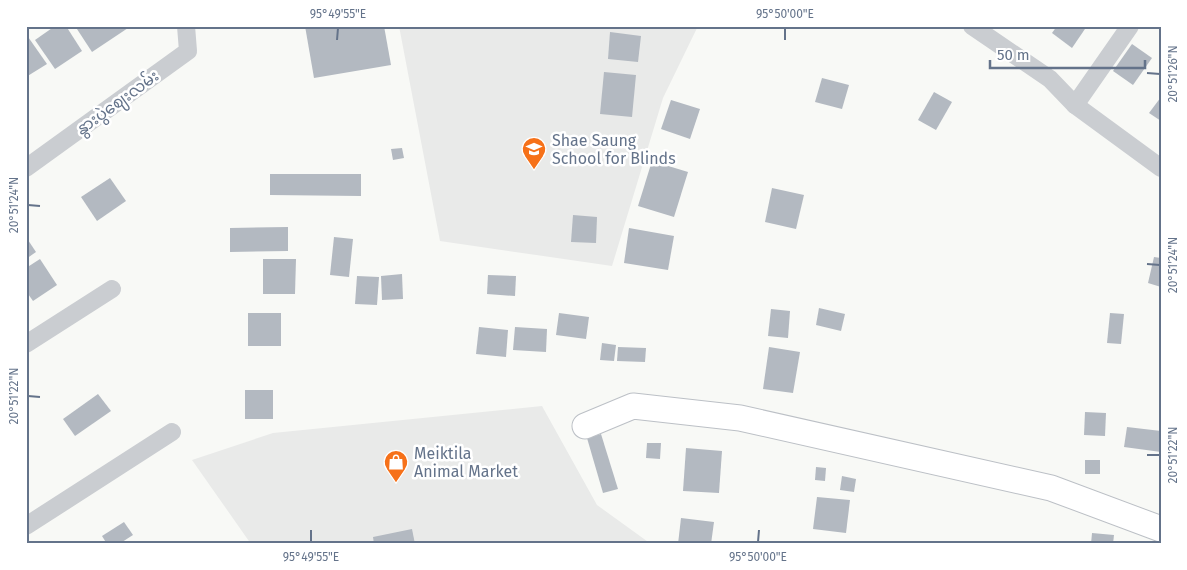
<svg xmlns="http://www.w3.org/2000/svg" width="1187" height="570" viewBox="0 0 1187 570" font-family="'Fira Sans','Noto Sans Myanmar',sans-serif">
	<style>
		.built { fill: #e9eae9 }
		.building { fill: #b3b9c1 }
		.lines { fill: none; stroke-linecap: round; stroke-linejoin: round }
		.secondary-casing { stroke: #bcc0c6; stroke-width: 27 }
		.street { stroke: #cacdd1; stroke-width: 18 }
		.secondary { stroke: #fff; stroke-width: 25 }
		.ticks { fill: none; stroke: #64738a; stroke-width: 2 }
		.labels { text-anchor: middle; stroke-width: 5; stroke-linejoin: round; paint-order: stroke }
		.street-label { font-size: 16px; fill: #64738a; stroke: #fff }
		.poi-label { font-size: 16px; fill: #64738a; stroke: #fff; text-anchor: start }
		.neatline { fill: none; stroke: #64738a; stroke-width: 2 }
		.ticks-label { font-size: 12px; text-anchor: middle; fill: #64738a }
	</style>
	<rect width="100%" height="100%" fill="#f8f9f6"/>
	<g class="built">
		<polygon points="399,26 698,26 663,98 612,266 440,241"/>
		<polygon points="542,406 597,505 651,544 251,544 192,460 273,433"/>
	</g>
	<g class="building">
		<polygon points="55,26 66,26 82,51 55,69 35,40"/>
		<polygon points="75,26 127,26 128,28 92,52"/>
		<polygon points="305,26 384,26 391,65 314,78"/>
		<polygon points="1057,26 1087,26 1072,48 1052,33"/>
		<polygon points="610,32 641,36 638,62 608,59"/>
		<polygon points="26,34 47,64 26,77"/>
		<polygon points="1132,44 1152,58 1133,85 1113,71"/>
		<polygon points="604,72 636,75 632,117 600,114"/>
		<polygon points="822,78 849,85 842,109 815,102"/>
		<polygon points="934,92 952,102 936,130 918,120"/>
		<polygon points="1161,97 1161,121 1149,113"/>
		<polygon points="671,100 700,109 690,139 661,129"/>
		<polygon points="402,148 404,158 393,160 391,149"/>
		<polygon points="652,161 688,172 674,217 638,206"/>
		<polygon points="270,174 361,174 361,196 270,195"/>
		<polygon points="110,178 126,201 97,221 81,197"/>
		<polygon points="772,188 804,195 796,229 765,222"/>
		<polygon points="573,215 597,217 596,243 571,242"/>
		<polygon points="288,227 288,251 230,252 230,228"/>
		<polygon points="629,228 674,236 668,270 624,263"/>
		<polygon points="26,237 36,252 26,259"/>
		<polygon points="334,237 353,239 349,277 330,275"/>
		<polygon points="1154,257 1161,258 1161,287 1148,283"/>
		<polygon points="40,259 57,285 33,301 26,291 26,268"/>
		<polygon points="263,259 296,259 295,294 263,294"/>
		<polygon points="402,274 403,299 382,300 381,276"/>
		<polygon points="488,275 516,276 515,296 487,294"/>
		<polygon points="357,276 379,277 377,305 355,304"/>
		<polygon points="819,308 845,314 841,331 816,325"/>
		<polygon points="771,309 790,311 788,338 768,336"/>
		<rect x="248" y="313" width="33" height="33"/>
		<polygon points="559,313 589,317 586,339 556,335"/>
		<polygon points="1110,313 1124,314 1121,344 1107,343"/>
		<polygon points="479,327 508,330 506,357 476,354"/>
		<polygon points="515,327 547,329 546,352 513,350"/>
		<polygon points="602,343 616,345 614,361 600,360"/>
		<polygon points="618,347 646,348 645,362 617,361"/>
		<polygon points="769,347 800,352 793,393 763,389"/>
		<rect x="245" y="390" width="28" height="29"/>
		<polygon points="98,394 111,411 75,436 63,419"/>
		<polygon points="1085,412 1106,413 1105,436 1084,435"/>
		<polygon points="1127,427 1161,431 1161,452 1124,447"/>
		<polygon points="601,434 618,489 603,493 587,438"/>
		<polygon points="647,443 661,443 660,459 646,458"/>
		<polygon points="686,448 722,451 719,493 683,491"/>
		<rect x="1085" y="460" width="15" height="14"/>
		<polygon points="816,467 826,468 825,481 815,480"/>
		<polygon points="842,476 856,479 854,492 840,490"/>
		<polygon points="817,497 850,500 846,533 813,529"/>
		<polygon points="681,518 714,522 711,544 678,544"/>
		<polygon points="124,522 133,535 119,544 107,544 102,536"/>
		<polygon points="412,529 415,544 374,544 373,537"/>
		<polygon points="1092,533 1114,535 1113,544 1091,544"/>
	</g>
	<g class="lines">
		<g class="secondary-casing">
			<polyline id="secondary" points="585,426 633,406 740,418 1051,488 1161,529"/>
		</g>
		<g class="street">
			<polyline points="972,26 1050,79 1075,105 1161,168"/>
			<polyline points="1075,105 1130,26"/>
			<polyline points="26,168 188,51 186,26"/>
			<polyline points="26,344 112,289"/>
			<polyline points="26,526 172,432"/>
		</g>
		<use href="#secondary" class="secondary"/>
	</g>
	<path class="ticks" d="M337 40 338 28M785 40V28M1147 73 1160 74M28 205 40 206M1147 264 1160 265M28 396 40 397M1147 455H1160M311 542V530M758 542 759 530"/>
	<defs>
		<g id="school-pin" transform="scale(1.25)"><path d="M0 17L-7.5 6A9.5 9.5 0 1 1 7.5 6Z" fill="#f67119" stroke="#fff"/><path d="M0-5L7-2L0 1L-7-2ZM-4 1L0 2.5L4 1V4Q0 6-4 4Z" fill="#fff"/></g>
		<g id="shop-pin" transform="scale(1.25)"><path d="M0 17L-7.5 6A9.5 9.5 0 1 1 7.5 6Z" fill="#f67119" stroke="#fff"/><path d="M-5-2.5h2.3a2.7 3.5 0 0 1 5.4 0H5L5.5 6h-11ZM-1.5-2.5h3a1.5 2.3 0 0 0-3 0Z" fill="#fff"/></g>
	</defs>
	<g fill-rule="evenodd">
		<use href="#school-pin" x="534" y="149"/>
		<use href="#shop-pin" x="396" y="462"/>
	</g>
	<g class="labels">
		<g class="street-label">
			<text transform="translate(117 102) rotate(-36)" y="6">နွားပွဲဈေးလမ်း</text>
		</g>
		<g class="poi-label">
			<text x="552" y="146">Shae Saung<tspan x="552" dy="18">School for Blinds</tspan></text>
			<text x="414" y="459">Meiktila<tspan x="414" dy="18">Animal Market</tspan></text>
		</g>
	</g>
	<rect width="1187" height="570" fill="none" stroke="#ffffff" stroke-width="55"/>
	<path d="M990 60v8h155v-8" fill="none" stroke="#64738a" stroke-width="2.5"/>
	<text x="997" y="60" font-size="15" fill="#64738a" stroke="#ffffff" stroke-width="4" paint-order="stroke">50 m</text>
	<rect x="28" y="28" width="1132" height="514" class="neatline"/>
	<g class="ticks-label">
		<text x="338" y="18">95°49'55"E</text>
		<text x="785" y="18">95°50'00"E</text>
		<text transform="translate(1173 74) rotate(-90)" y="4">20°51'26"N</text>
		<text transform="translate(14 205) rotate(-90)" y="4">20°51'24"N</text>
		<text transform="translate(1173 265) rotate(-90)" y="4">20°51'24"N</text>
		<text transform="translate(14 396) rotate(-90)" y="4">20°51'22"N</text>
		<text transform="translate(1173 455) rotate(-90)" y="4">20°51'22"N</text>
		<text x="311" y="561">95°49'55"E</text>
		<text x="758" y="561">95°50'00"E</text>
	</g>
</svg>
